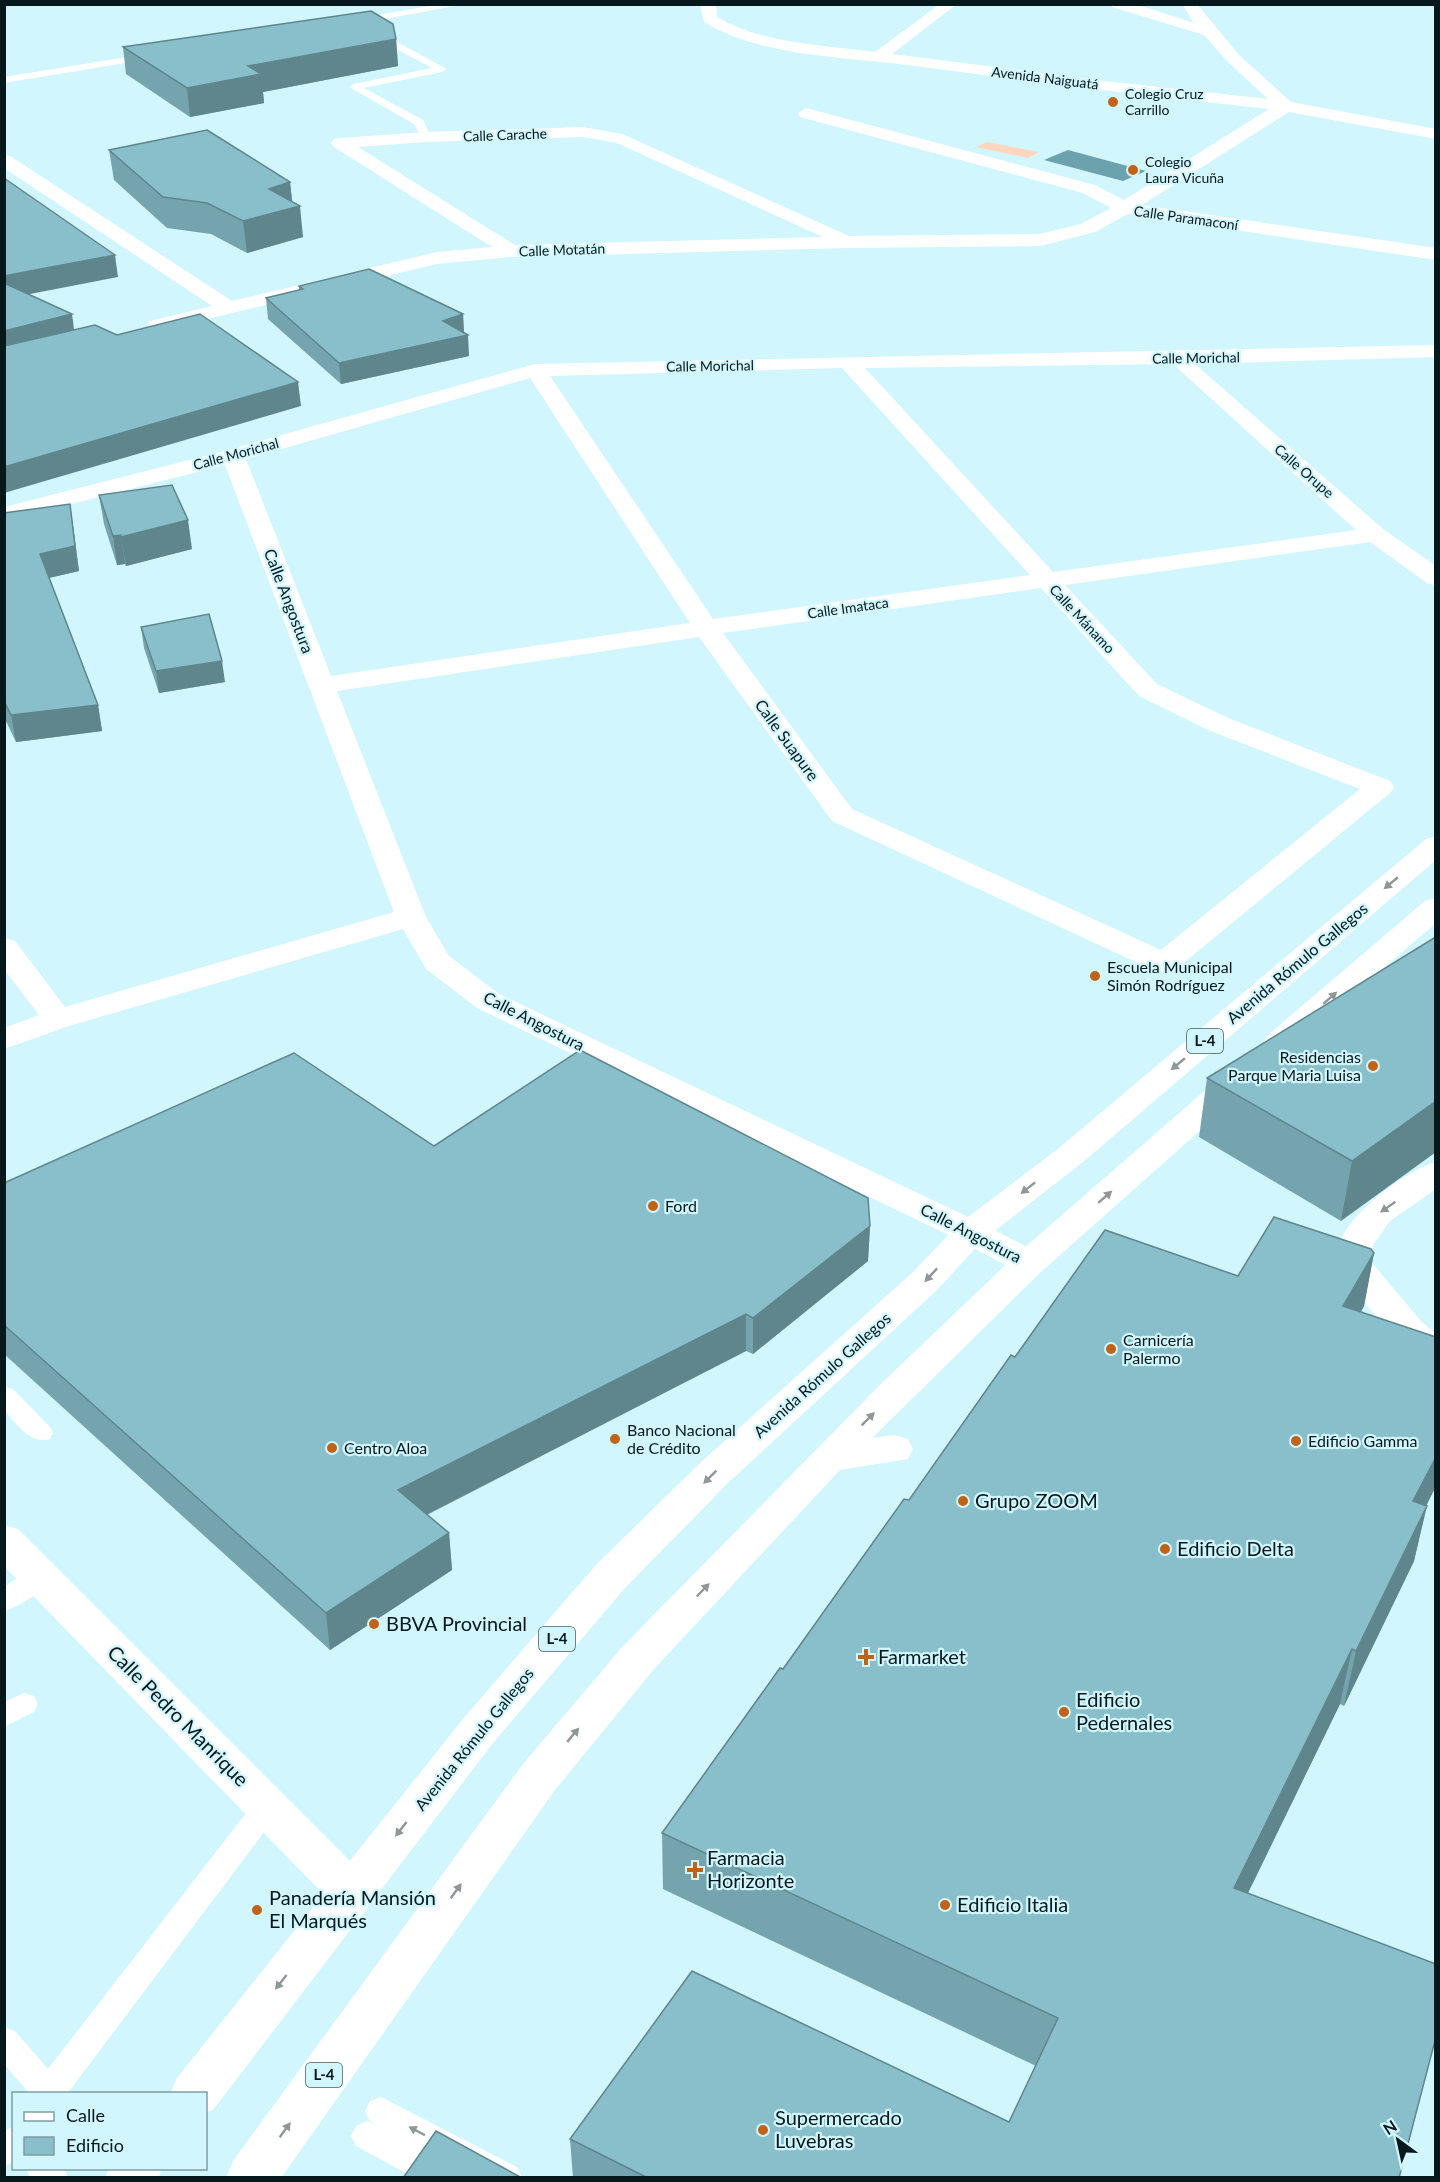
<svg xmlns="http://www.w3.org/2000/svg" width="1440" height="2182" viewBox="0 0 1440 2182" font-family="Lato,sans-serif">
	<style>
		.green { fill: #ffd7bf }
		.water { fill: #6ca2ad }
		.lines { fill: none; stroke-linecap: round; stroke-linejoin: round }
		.lane { fill: #fff; fill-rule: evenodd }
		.street { fill: #fff; fill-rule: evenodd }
		.primary { fill: #fff; fill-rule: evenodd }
		.wall { fill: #75a4ae }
		.shaded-wall { fill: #5f868d }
		.building { fill: #88bfca; stroke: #5f868d; stroke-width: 1.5 }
		.oneway { fill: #8f9798 }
		.poi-dot { fill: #c06316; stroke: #d1f6fd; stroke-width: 2 }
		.labels { text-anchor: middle; stroke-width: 4.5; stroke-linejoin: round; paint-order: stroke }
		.far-street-label { font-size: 14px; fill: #06181b; stroke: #d1f6fd }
		.far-poi-label { font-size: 14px; fill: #06181b; stroke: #d1f6fd; text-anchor: start }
		.shield { fill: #d1f6fd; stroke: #435b5f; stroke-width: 1.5 }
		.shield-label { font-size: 15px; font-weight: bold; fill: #06181b }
		.street-label { font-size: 16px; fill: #06181b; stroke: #d1f6fd }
		.poi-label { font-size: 16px; fill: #06181b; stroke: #d1f6fd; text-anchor: start }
		.near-poi-label { font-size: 20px; fill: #06181b; stroke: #d1f6fd; text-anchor: start }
		.near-street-label { font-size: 20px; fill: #06181b; stroke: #d1f6fd }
	</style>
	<rect width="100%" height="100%" fill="#d1f6fd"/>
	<polygon class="green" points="987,142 1039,152 1028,158 976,147"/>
	<polygon class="water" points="1068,150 1146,171 1123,181 1044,160"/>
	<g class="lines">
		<g class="lane">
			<polygon points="441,4 465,4 354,25 349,22 354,19"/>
			<polygon points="380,33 447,69 442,72 364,88 423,120 431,137 430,139 422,139 414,124 349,87 354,84 432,68 376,38 375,36"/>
			<polygon points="152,53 156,54 156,58 4,83 4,77"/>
			<path d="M4 1387 13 1389 50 1427 53 1433 50 1439C30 1445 17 1424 4 1410Z"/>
			<path d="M40 1566 49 1569 53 1576C45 1591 20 1606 4 1611V1587L31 1569Z"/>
			<polygon points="24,1693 34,1696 38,1704 34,1712 4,1727 4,1702"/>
			<polygon points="267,1795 277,1799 281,1807 277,1815 67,2094 30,2094 4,2064 4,2027 15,2031 48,2069 257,1799"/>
			<polygon points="381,2097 517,2167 522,2178 474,2178 461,2170 464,2178 415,2178 356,2146 351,2136 356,2126 367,2121 377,2125 370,2121 365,2111 370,2101"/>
			<polygon points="13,2127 14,2162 4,2166 4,2131"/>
			<polygon points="26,2168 64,2168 68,2178 30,2178"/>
		</g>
		<g class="street">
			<path d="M700 4H716L717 17C763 44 822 45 875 52L940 4H957L892 54 1104 81 1268 99 1228 62 1204 35 1112 7 1110 4H1135L1194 23 1182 4H1197L1239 55 1291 102 1436 129V139L1289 112 1142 205 1436 248V260L1128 214 1095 232 1040 246 849 248 511 257 437 264 157 331 150 329 147 325 150 321 212 306 4 168V155L10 156 232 301 437 252 492 247 334 147 331 143 334 139 340 138 426 132 583 127 622 134 849 236 1040 234 1081 224 1111 208 1083 193 800 117 798 113 806 108 1095 185 1124 200 1269 109C1148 96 1028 81 907 65 842 57 760 56 704 22ZM583 137 617 143 823 237 515 245 358 147 426 142Z"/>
			<path d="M1436 345V357L1195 364 1383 529 1436 566V585L1427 583 1370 542 1065 585 1157 684 1228 718 1390 781 1394 787 1390 793 1175 970 1164 972 1153 970 832 821 699 637 337 691 426 917 449 956 499 994 983 1224 1042 1255 1047 1263 1042 1271 1029 1275 1016 1271 959 1240 477 1008 426 969 403 929 69 1026 4 1049V1028L39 1015 4 969V938L15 941 65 1007 394 912 225 465 4 521V507L225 451 535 364ZM1173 364 1356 530 1053 572 865 368ZM842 368 1030 575 713 619 550 376ZM530 378 690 623 331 676 246 459ZM1041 588 1139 696 1208 730 1360 789 1161 950 852 809 723 633Z"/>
			<path d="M1436 1162V1189L1390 1221 1373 1245V1264L1420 1320 1436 1334V1368C1412 1361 1395 1339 1380 1321 1371 1309 1341 1278 1337 1266 1326 1227 1404 1171 1436 1162Z"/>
			<polygon points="4,1525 18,1529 367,1878 374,1892 367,1906 351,1911 335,1906 4,1566"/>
		</g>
		<g class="primary">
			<polygon points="1436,836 1436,860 1083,1162 983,1240 938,1289 728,1483 625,1588 493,1743 213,2110 206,2112 206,2094 170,2094 177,2078 463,1719 595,1566 700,1463 912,1273 959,1224 1059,1148 1426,839"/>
			<polygon points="1436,898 1436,923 1290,1049 1279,1052 1268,1049 1263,1042 1268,1035 1425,901"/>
			<polygon points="1236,1071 1248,1074 1252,1081 1248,1088 1042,1271 872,1438 894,1435 908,1439 913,1449 908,1459 840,1470 654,1669 555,1790 281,2178 226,2178 233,2161 523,1764 624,1645 883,1382 1016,1255 1224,1074"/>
			<polygon points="109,2168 162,2168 158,2178 105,2178"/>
		</g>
	</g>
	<g class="wall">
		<polygon points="396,39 398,66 263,92 264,103 190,117 126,74 123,47"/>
		<polygon points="109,150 290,182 292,202 303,237 247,253 211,234 167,228 114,180"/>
		<polygon points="299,286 463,314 464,333 469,356 341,384 268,319 266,298 299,290"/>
		<polygon points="99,495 192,549 126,566 125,564 117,565 104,524"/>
		<polygon points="70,504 79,571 49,578 98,705 102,731 16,742 4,717 4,513"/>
		<polygon points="141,627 225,682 159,693 144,648"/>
		<polygon points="1434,938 1341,1221 1199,1137 1207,1078"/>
		<polygon points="434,1146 870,1226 868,1261 753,1354 746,1351 427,1515 449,1533 452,1570 330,1650 4,1354 4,1183"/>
		<polygon points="1374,1253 1364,1306 1361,1312 1436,1337 1436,1486 1426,1506 1414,1561 1344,1706 1340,1704 1248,1893 1399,2178 573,2178 570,2139 1009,2122 1036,2066 663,1889 662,1833 1015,1357 1238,1276"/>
	</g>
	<g class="shaded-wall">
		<polygon points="396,39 398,66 263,92 264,103 190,117 187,88 248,66"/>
		<polygon points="290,182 293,208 300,206 303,237 247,253 243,221 269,189"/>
		<polygon points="115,255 118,277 4,299 4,276"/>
		<polygon points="72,314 75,337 4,355 4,331"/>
		<polygon points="463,314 464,335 468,335 469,356 341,384 339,363 443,321"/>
		<polygon points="298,382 301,406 4,493 4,467"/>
		<polygon points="70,504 79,571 44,579 40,554"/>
		<polygon points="188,520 192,549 126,566 121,537"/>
		<polygon points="121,535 125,564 117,565 113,536"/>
		<polygon points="222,661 225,682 159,693 156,671"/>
		<polygon points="98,705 102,731 16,742 11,715"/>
		<polygon points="1436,1101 1436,1152 1341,1221 1352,1161"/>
		<polygon points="870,1226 868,1261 753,1354 753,1318"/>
		<polygon points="1374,1253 1364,1306 1333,1359 1343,1306"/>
		<polygon points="746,1314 746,1351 402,1527 398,1490"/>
		<polygon points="1436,1457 1436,1486 1401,1556 1413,1501"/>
		<polygon points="1427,1506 1414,1561 1344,1706 1356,1651"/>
		<polygon points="449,1533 452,1570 330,1650 326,1613"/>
		<polygon points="1352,1649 1340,1704 1223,1944 1234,1888"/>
	</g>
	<g class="building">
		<polygon points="371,11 393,24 396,39 248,66 261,74 187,88 123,47"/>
		<polygon points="207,130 290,182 269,189 300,206 243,221 207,203 163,197 109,150"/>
		<polygon points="4,178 115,255 4,276"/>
		<polygon points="369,269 463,314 443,321 468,335 339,363 266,298 303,289 299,286"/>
		<polygon points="4,283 72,314 4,331"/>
		<polygon points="200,314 298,382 4,467 4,346 95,325 117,335"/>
		<polygon points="172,485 188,520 121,537 121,535 113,536 99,495"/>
		<polygon points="70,504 75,546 40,554 98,705 11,715 4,701 4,513"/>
		<polygon points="209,614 222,661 156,671 141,627"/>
		<polygon points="1434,938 1436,938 1436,1101 1352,1161 1207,1078"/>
		<polygon points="580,1050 868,1198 870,1226 753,1318 746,1314 398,1490 449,1533 326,1613 4,1325 4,1183 294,1053 434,1146"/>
		<polygon points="1274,1217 1371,1249 1374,1253 1343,1306 1436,1337 1436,1457 1413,1501 1427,1506 1356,1651 1352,1649 1234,1888 1436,1964 1436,2037 1399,2178 648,2178 570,2139 692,1971 1009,2122 1058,2018 662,1833 780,1668 783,1669 904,1499 909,1500 1011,1355 1015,1357 1105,1230 1238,1276"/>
		<polygon points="436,2131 522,2178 403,2178"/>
	</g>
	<defs><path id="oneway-solid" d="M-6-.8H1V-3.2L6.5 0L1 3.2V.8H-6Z" transform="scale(1.5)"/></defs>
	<g class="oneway">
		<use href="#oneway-solid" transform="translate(1391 883) rotate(140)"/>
		<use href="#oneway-solid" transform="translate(1330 998) rotate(-41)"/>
		<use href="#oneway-solid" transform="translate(1178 1064) rotate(140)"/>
		<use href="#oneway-solid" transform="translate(1028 1188) rotate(142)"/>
		<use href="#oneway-solid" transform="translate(1105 1197) rotate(-41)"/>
		<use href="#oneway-solid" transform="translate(1388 1207) rotate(145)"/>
		<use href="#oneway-solid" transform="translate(931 1275) rotate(133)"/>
		<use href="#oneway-solid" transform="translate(868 1419) rotate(-45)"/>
		<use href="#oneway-solid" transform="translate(710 1477) rotate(135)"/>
		<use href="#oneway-solid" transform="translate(703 1590) rotate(-46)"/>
		<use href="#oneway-solid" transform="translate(573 1735) rotate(-50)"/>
		<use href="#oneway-solid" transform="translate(401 1829) rotate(128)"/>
		<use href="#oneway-solid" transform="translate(456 1891) rotate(-54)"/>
		<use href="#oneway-solid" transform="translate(281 1982) rotate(128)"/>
		<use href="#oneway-solid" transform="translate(285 2130) rotate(-54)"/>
		<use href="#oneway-solid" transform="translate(417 2131) rotate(-152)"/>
	</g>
	<g class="poi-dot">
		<circle cx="1113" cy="102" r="6"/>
		<circle cx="1133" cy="170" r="6"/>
		<circle cx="1095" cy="976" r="6"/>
		<circle cx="1373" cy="1066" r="6"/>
		<circle cx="653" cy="1206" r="6"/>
		<circle cx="1111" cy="1349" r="6"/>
		<circle cx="615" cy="1439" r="6"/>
		<circle cx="1296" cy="1441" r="6"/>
		<circle cx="332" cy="1448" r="6"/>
		<circle cx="963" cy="1501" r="6"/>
		<circle cx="1165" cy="1549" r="6"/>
		<circle cx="374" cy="1624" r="6"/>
		<path d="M863 1648h6v6h6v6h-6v6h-6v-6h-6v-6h6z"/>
		<circle cx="1064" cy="1712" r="6"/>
		<path d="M692 1861h6v6h6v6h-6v6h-6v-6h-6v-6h6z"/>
		<circle cx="945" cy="1905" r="6"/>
		<circle cx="257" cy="1910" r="6"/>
		<circle cx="763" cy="2130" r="6"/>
	</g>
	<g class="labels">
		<g class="far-street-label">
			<text transform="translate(1045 78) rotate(7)" y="5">Avenida Naiguatá</text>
			<text transform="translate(505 135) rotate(-2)" y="5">Calle Carache</text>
			<text transform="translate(1186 218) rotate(8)" y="5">Calle Paramaconí</text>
			<text transform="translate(562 250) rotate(-2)" y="5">Calle Motatán</text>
			<text transform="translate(1196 358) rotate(-1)" y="5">Calle Morichal</text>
			<text transform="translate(710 366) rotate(-1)" y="5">Calle Morichal</text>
			<text transform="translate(236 454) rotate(-15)" y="5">Calle Morichal</text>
			<text transform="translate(1304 471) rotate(41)" y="5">Calle Orupe</text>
			<text transform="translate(848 608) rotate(-8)" y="5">Calle Imataca</text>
			<text transform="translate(1082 619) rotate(47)" y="5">Calle Mánamo</text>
		</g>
		<g class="far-poi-label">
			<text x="1125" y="99">Colegio Cruz<tspan x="1125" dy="16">Carrillo</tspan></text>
			<text x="1145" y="167">Colegio<tspan x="1145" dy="16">Laura Vicuña</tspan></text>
		</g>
		<g class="shield">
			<rect x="1187" y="1029" width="36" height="24" rx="4.5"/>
			<rect x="539" y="1627" width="36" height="24" rx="4.5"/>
			<rect x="306" y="2063" width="36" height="24" rx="4.5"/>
		</g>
		<g class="shield-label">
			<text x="1205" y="1046">L-4</text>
			<text x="557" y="1644">L-4</text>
			<text x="324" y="2080">L-4</text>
		</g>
		<g class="street-label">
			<text transform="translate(289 601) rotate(69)" y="6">Calle Angostura</text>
			<text transform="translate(787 740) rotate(54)" y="6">Calle Suapure</text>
			<text transform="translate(1297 963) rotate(-40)" y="6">Avenida Rómulo Gallegos</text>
			<text transform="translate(534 1021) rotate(27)" y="6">Calle Angostura</text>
			<text transform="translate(971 1233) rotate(27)" y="6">Calle Angostura</text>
			<text transform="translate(822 1375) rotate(-42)" y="6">Avenida Rómulo Gallegos</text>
			<text transform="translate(474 1739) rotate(-51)" y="6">Avenida Rómulo Gallegos</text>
		</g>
		<g class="poi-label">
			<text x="1107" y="973">Escuela Municipal<tspan x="1107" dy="18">Simón Rodríguez</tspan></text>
			<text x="1361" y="1063" text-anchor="end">Residencias<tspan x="1361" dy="18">Parque Maria Luisa</tspan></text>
			<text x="665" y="1212">Ford</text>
			<text x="1123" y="1346">Carnicería<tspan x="1123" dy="18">Palermo</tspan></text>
			<text x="627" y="1436">Banco Nacional<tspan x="627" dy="18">de Crédito</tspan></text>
			<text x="1308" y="1447">Edificio Gamma</text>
			<text x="344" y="1454">Centro Aloa</text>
		</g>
		<g class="near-poi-label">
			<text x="975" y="1508">Grupo ZOOM</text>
			<text x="1177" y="1556">Edificio Delta</text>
			<text x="386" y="1631">BBVA Provincial</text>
			<text x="878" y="1664">Farmarket</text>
			<text x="1076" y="1707">Edificio<tspan x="1076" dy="23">Pedernales</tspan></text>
			<text x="707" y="1865">Farmacia<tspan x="707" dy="23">Horizonte</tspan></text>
			<text x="269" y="1905">Panadería Mansión<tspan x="269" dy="23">El Marqués</tspan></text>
			<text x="957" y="1912">Edificio Italia</text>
			<text x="775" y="2125">Supermercado<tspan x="775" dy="23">Luvebras</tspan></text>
		</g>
		<g class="near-street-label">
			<text transform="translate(178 1716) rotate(45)" y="7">Calle Pedro Manrique</text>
		</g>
	</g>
	<rect width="1440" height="2182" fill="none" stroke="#06181b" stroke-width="12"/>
	<rect x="12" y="2092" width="195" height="78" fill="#d1f6fd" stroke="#809da3" stroke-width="1.5"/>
	<rect x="24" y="2112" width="30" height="9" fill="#ffffff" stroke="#809da3" stroke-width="1.5"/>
	<text x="66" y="2122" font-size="18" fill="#06181b">Calle</text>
	<rect x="24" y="2137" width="30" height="18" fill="#88bfca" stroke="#809da3" stroke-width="1.5"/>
	<text x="66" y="2152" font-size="18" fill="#06181b">Edificio</text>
	<g transform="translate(1398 2140) rotate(327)" stroke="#d1f6fd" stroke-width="4.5" paint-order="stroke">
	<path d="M0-4.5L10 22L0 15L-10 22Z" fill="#06181b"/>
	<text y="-9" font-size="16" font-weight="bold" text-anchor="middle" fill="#06181b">N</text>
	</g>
</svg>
